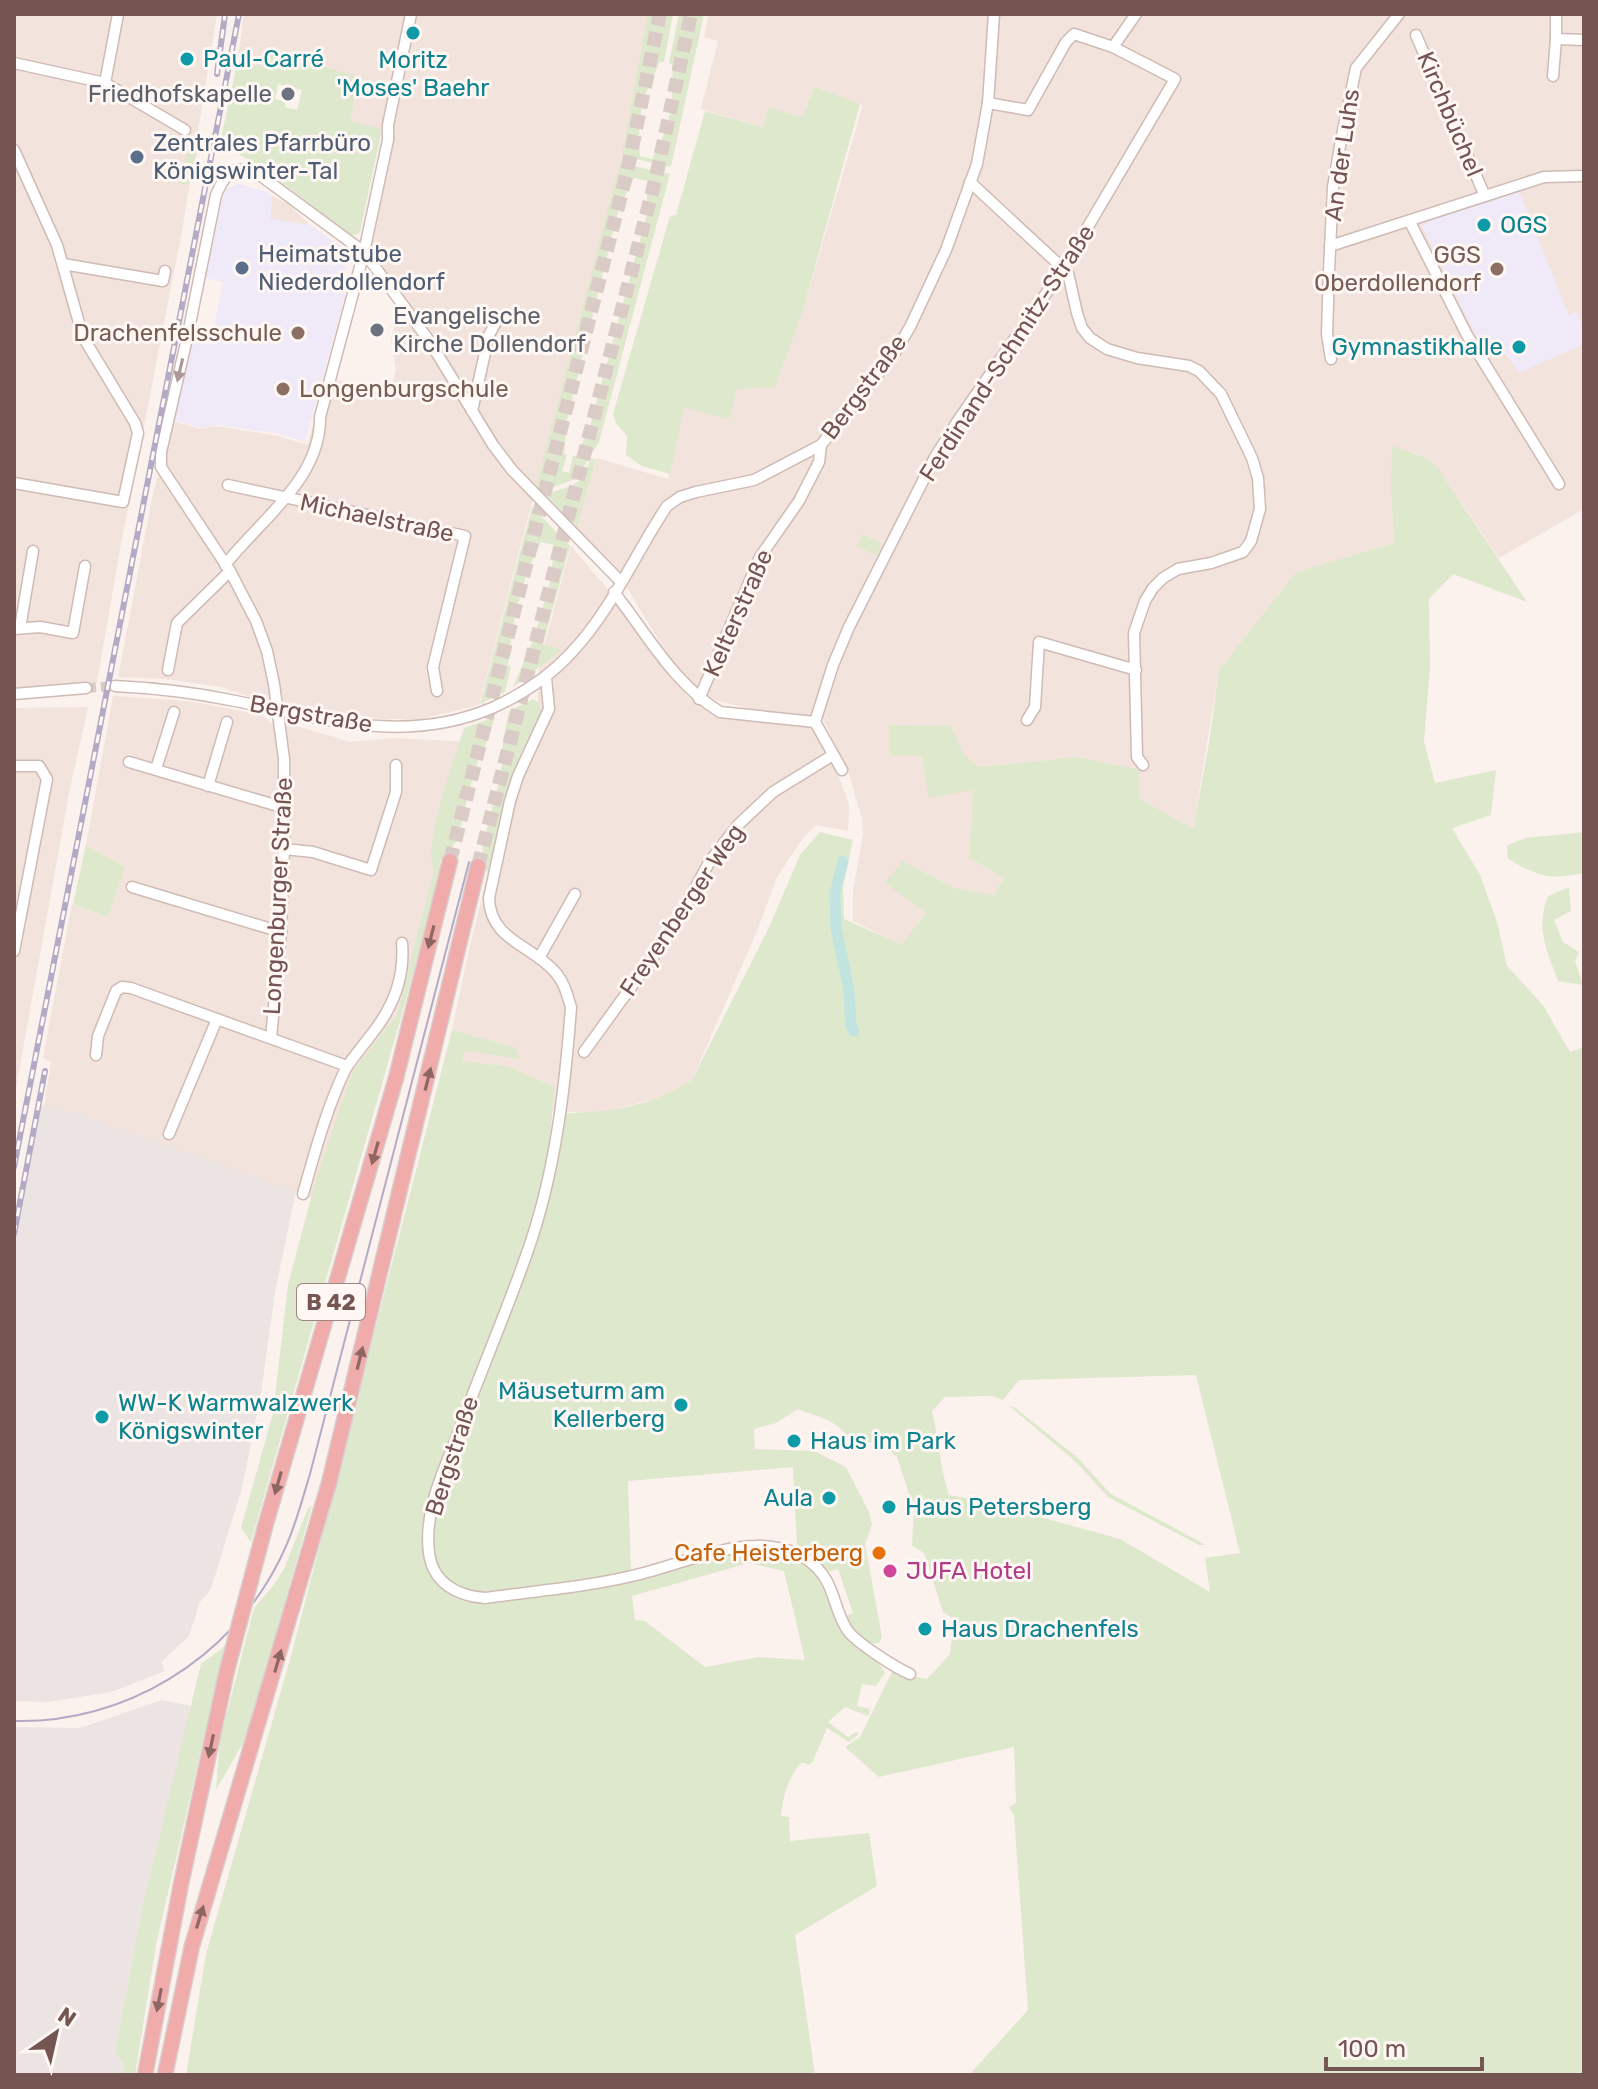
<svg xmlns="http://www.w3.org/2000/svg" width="1598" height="2089" viewBox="0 0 1598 2089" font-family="Rubik,sans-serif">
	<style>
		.residential { fill: #f2e3dc }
		.industrial { fill: #ece4e2 }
		.education { fill: #efe9f8 }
		.green { fill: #dee8cc; fill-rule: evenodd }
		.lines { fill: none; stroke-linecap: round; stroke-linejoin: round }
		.canal { stroke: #c2e4e1; stroke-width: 11 }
		.minor-tunnel { stroke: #dacbc6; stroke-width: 10; stroke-dasharray: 10 5; stroke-linecap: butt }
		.highway-tunnel { stroke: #dacbc6; stroke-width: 14; stroke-dasharray: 14 7; stroke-linecap: butt }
		.minor-casing { stroke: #cfbbb5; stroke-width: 13 }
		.highway-casing { stroke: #d8cfce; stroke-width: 17 }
		.minor { stroke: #fff; stroke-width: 10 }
		.highway { stroke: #efacaa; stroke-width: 14 }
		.tram { stroke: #b3abc5; stroke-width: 2 }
		.rail-casing { stroke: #b3abc5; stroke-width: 6 }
		.rail { stroke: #fef7f3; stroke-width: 3; stroke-dasharray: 9; stroke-linecap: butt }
		.highway-bridge-casing { stroke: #d8cfce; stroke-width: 17; stroke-linecap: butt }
		.highway-bridge { stroke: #efacaa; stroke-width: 14 }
		.oneway { fill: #ac9997 }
		.oneway2 { fill: #8d6663 }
		.culture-dot { fill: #0f9aa8; stroke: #fef7f3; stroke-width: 3 }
		.worship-dot { fill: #6b7280; stroke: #fef7f3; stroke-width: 3 }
		.service-dot { fill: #5c6f8a; stroke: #fef7f3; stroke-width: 3 }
		.education-dot { fill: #8d6e63; stroke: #fef7f3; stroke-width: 3 }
		.food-dot { fill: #e8710a; stroke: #fef7f3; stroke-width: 3 }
		.hotel-dot { fill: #d1479c; stroke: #fef7f3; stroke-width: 3 }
		.labels { text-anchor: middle; stroke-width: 6; stroke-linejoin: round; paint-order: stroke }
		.shield { fill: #fef7f3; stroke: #9e8682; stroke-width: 2 }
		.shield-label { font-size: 22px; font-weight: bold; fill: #755551 }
		.culture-label { font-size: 24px; fill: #0d838f; stroke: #fef7f3; text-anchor: start }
		.worship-label { font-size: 24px; fill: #5b616d; stroke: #fef7f3; text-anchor: end }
		.street-label { font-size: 24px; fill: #755551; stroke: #fef7f3 }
		.service-label { font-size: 24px; fill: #4e5e75; stroke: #fef7f3; text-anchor: start }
		.education-label { font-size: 24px; fill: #785e54; stroke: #fef7f3; text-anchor: end }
		.food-label { font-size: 24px; fill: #c56008; stroke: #fef7f3; text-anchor: end }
		.hotel-label { font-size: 24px; fill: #b23c85; stroke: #fef7f3; text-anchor: start }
	</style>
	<rect width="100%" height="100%" fill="#fbf2ed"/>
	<g class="residential">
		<polygon points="14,14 217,14 182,231 121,544 97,682 14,689"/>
		<polygon points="244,14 406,14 382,129 351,122 358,77 284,57 265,66 237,64"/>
		<polygon points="416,14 653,14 634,119 560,419 531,506 479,705 421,719 382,719 272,704 221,687 165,679 118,677 153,493 173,421 200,429 216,426 279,436 307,445 327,377 389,395 396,370 391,339 400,310 368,251"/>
		<polygon points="709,14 1584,14 1584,509 1499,558 1438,468 1427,458 1413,452 1391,489 1394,543 1296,572 1219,670 1193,829 1139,798 1140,771 1077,757 979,767 964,755 922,756 973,790 969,858 1005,878 993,896 954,888 903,861 926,912 902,946 853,921 853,891 863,834 862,819 849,774 823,719 770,714 708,698 670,659 614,566 576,529 597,458 668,479 684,407 737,389 803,310 862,108 862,105 815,87 802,117 768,107 763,127 701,109 718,41 704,37"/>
		<polygon points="272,196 288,204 310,225 270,219"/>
		<polygon points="571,546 605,586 659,659 691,696 712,715 804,722 811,727 838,774 849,804 848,831 817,825 805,835 777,877 757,931 692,1080 672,1094 602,1113 552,1111 553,1087 507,1066 462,1061 465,1051 515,1047 452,1030 470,945 515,766 537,705 539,665"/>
		<polygon points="113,696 188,701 262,715 275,726 297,726 350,742 393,738 473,742 397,1013 354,1074 312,1198 67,1110 44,1107 51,1062 43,1058 72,904 108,917 124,866 86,845"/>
		<polygon points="88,707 70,788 14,1099 14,708"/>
	</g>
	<g class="industrial">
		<polygon points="36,1105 67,1110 296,1191 275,1292 261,1393 242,1488 211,1589 200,1602 189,1636 161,1662 165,1671 111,1692 49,1702 14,1701 14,1216"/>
		<polygon points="162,1700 192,1706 143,1904 115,2051 124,2065 122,2075 14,2075 14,1727 80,1728"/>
	</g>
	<g class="education">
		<polygon points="239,184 267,192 272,196 270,219 310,225 346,250 345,295 305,442 280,434 217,425 201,428 173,420 190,341 210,345 223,282 205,278 222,201 227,188"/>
		<polygon points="1518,189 1569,315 1577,311 1584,330 1584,344 1519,373 1506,354 1496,356 1491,344 1482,348 1422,227 1430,220"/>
	</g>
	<g class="green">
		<path d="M648 14H673L664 62H660C642 98 637 115 640 156L652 159C671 125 674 103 672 64L669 63 679 14H704L671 167 622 156Z"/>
		<path d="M267 55 284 57 285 55 358 77 351 121 382 129 360 232 357 235H350L270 173 220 143 237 64 264 66ZM278 84 302 90 297 110 285 107 286 102 275 99Z"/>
		<polygon points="815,87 860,104 803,310 775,387 737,389 729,419 684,408 670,474 642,466 626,455 627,436 616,423 613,414 670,216 676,215 705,111 763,127 768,107 802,117"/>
		<polygon points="181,132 199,144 189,184 179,184 189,145 181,139"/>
		<path d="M620 163 670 174 599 442 576 479 542 491 536 488ZM634 178 647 181V214L590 426 576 456H573L569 473 562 471 567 455 564 454 567 420 619 208Z"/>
		<path d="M1392 446 1427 458 1438 468 1527 602 1453 574 1429 599 1430 667 1424 742 1435 783 1496 770 1491 815 1452 828 1480 875 1497 922 1507 966 1543 1005 1570 1052 1584 1047V2075H969L1028 2010 1014 1815 1009 1807 1016 1803 1014 1747 879 1777 845 1747 860 1737 892 1672 927 1679 950 1654 954 1619 943 1612 924 1553 912 1546 914 1509 897 1457 877 1442 852 1444C836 1418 825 1420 798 1409L776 1423 754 1429 755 1449 814 1451 846 1467 869 1512 872 1525 865 1544 882 1637 879 1643C862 1646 851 1630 846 1616L853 1613 838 1569 828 1572 808 1554 797 1549 793 1467 628 1481 631 1573 486 1594C431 1589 431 1555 435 1509L533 1252 560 1149 565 1113C609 1113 655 1105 692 1080L770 925 800 855 820 832 853 840 843 886 844 919 902 945 926 912 885 883 903 861 954 888 993 895 1005 878 969 858 973 790 929 798 922 756 890 755 889 725 951 726 964 755 979 767 1077 757 1140 770 1139 798 1193 829 1209 743 1219 670 1296 572 1394 543 1391 489ZM1196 1375 1240 1553 1205 1558 1210 1592 1120 1539 986 1502 949 1495C940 1468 939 1439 932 1411L945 1397 992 1396 1003 1400 1019 1380Z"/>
		<path d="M591 458 596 460 577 527 545 494C573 486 581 487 591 458Z"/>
		<path d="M532 507 570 546 543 644 562 650 513 687 534 638 551 578 554 545 541 542C521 580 512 623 508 666L511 667 505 692 480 704Z"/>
		<polygon points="862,534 881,543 877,556 857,546"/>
		<polygon points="533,699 539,703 541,712 515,766 487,874 482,847 501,774 503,740 509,711"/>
		<path d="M495 717 489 737 475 768 457 841 439 863 442 864 404 1007 251 1542 241 1528 273 1413 288 1285 316 1179 352 1073 397 1014 434 871C422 844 455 759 464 728Z"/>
		<path d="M1584 832V873C1549 880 1539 877 1508 859L1507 845 1526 838Z"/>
		<polygon points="86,845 125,867 108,917 73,904"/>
		<path d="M1569 887 1571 911 1554 920 1563 942 1579 952 1575 961 1583 985 1558 981C1547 949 1535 930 1548 896Z"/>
		<path d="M452 1030 515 1047 520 1059 465 1051 462 1061 507 1066 554 1087 549 1157 531 1228 425 1508C422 1540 423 1584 458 1599 495 1615 707 1559 757 1547 791 1555 817 1564 831 1599 835 1611 836 1624 845 1634 859 1651 875 1654 885 1673L876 1686 862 1684 857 1706 870 1709 868 1716 845 1707 828 1722 848 1737 856 1732 859 1734 849 1742 827 1728 813 1761 809 1765 802 1762C788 1777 783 1795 781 1816L789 1817 790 1841 869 1833 877 1886 795 1935 815 2075H186L206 1954 294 1645ZM749 1563 784 1571 805 1660 759 1657 705 1667 645 1621 635 1620 632 1596Z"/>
		<polygon points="1008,1405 1014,1407 1078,1458 1111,1494 1206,1545 1199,1545 1108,1497 1075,1461"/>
		<polygon points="312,1506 247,1736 216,1790 220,1740 254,1608 273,1586 284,1569 308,1508"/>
		<polygon points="225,1646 156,1945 135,2075 122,2075 124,2065 115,2051 143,1904 201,1664"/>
	</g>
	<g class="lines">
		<polyline class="canal" points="843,861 835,893 836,928 849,990 851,1025 854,1031"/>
		<polyline class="minor-tunnel" points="86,688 115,686"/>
		<g class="highway-tunnel">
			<polyline points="450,861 627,172 660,14"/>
			<polyline points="478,866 656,177 691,14"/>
		</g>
		<g class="minor-casing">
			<g id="minor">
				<polyline points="1556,14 1556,39 1584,40"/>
				<polyline points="1416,35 1484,194"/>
				<polyline points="14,63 105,83 185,130"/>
				<polyline points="1553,76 1556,39"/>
				<polyline points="105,83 118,14"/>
				<polyline points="988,103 1028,110 1066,42 1074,34 1113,47 1136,14"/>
				<polyline points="14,150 57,245 83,337 135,423 138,433 123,502 14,483"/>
				<polyline points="970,182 1068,273 1077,313 1082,328 1090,338 1107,349 1137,358 1189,366 1199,371 1221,394 1252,458 1258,478 1260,509 1251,541 1243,552 1211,563 1178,569 1163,578 1153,588 1145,601 1134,633 1137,757 1143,765"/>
				<polyline points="1410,222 1467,335 1559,484"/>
				<polyline points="1330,246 1544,177 1584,176"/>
				<polyline points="63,264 163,281 165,271"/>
				<polyline points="1331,359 1327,334 1329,271 1333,187 1341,140 1356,68 1399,14"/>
				<polyline points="472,411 489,335 497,320"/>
				<polyline points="228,485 465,536 433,667 437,691"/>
				<path d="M225 565C260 520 321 479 320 417L364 252 388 140V125L411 14"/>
				<path d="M614 592C647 634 673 683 720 712L815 722"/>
				<polyline points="20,628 33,551"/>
				<polyline points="14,629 40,627 73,633 85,566"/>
				<polyline points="168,670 177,623 230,571"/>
				<path d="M546 678 549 709 518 776 510 801 489 898C490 941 533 945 556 973 565 984 567 995 571 1007 565 1090 555 1174 527 1253 505 1316 478 1378 455 1441 441 1477 424 1513 429 1553 433 1583 457 1596 485 1598 535 1591 587 1587 636 1575 675 1566 716 1547 755 1546 772 1545 794 1550 808 1560 836 1581 831 1603 846 1628 853 1641 896 1668 910 1674"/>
				<path d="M115 686C154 688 191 692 230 700 320 717 402 746 492 708 521 695 549 677 571 653 611 611 635 554 667 506L680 497 696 492 754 480 821 445 894 354 910 327 946 250 977 164 988 103 994 14"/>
				<polyline points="14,694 86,688"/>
				<polyline points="699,699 760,557 799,501 819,462 821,445"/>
				<polyline points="1027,720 1035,707 1039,642 1136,670"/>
				<polyline points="815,722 833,665 849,627 934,459 957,422 1063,269 1175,79 1113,47"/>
				<polyline points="815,722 842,770"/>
				<polyline points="129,762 285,808"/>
				<polyline points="14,766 39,766 47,779 14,951"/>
				<polyline points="156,769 174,712"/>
				<polyline points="208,786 227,722"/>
				<polyline points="284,849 313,852 371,870 396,792 396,765"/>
				<polyline points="132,887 281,932"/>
				<polyline points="539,958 575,894"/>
				<path d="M271 1038 281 932 284 849V759L274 684 267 651 256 621 230 571 161 467V452L188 334 216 195C225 174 232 164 257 173L364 252 430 342 493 445 512 470 621 582"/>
				<polyline points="584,1052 671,932 710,861 738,825 773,792 833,755"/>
				<polyline points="96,1055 98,1036 116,991 122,987 131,988 347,1066"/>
				<polyline points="169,1134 217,1019"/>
				<path d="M303 1194C315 1152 326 1110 345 1070 352 1058 363 1046 371 1035 393 1008 405 978 402 943"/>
			</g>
		</g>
		<g class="highway-casing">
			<g id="highway">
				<polyline points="265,1527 396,1078 450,861"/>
				<polyline points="145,2075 181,1884 227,1670"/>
				<polyline points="165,2075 192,1946 329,1483 478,866"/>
			</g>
		</g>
		<use href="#minor" class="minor"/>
		<use href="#highway" class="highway"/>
		<path class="tram" d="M14 1721C124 1724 230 1659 279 1561 293 1534 301 1504 310 1474L469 862"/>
		<g class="rail-casing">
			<g id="rail">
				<polyline points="217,74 225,14"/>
				<polyline points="14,1167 239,14"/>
				<polyline points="14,1234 45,1071"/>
			</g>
		</g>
		<use href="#rail" class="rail"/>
		<g class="highway-bridge-casing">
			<polyline id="highway-bridge" points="227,1670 265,1527"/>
		</g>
		<use href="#highway-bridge" class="highway-bridge"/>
	</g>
	<defs><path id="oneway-solid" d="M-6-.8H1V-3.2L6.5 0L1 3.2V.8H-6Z" transform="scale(2)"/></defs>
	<use class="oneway" href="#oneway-solid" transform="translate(180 370) rotate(103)"/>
	<g class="oneway2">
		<use href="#oneway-solid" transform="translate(431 937) rotate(104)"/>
		<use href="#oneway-solid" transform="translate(428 1079) rotate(-76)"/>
		<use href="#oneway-solid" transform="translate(375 1153) rotate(106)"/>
		<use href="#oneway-solid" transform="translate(360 1358) rotate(-76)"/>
		<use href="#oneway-solid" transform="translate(278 1483) rotate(106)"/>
		<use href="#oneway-solid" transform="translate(278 1661) rotate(-74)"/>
		<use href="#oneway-solid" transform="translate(211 1746) rotate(102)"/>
		<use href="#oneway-solid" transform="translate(200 1917) rotate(-73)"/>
		<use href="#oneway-solid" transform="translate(159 2000) rotate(101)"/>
	</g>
	<g class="culture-dot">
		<circle cx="413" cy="33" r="8"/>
		<circle cx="187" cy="59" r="8"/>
		<circle cx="1484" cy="225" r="8"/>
		<circle cx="1519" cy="347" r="8"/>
		<circle cx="681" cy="1405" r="8"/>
		<circle cx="102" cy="1417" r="8"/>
		<circle cx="794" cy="1441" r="8"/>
		<circle cx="829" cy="1498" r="8"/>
		<circle cx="889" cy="1507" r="8"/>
		<circle cx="925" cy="1629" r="8"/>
	</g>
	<g class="worship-dot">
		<circle cx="288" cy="94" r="8"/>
		<circle cx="377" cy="330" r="8"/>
	</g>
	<g class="service-dot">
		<circle cx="137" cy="157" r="8"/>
		<circle cx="242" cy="268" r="8"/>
	</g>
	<g class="education-dot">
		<circle cx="1497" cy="269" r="8"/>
		<circle cx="298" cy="333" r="8"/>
		<circle cx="283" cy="389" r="8"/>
	</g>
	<circle class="food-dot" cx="879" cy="1553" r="8"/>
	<circle class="hotel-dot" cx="890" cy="1571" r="8"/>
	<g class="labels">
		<rect class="shield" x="297" y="1284" width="68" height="36" rx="6"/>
		<g class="shield-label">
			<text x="331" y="1310">B 42</text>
		</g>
		<g class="culture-label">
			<text x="203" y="67">Paul-Carré</text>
			<text x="413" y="68" text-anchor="middle">Moritz<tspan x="413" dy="28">'Moses' Baehr</tspan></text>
			<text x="1500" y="233">OGS</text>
			<text x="1503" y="355" text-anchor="end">Gymnastikhalle</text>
			<text x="665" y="1399" text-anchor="end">Mäuseturm am<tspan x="665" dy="28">Kellerberg</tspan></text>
			<text x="118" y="1411">WW-K Warmwalzwerk<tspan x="118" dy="28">Königswinter</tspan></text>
			<text x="810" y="1449">Haus im Park</text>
			<text x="813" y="1506" text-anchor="end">Aula</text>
			<text x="905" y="1515">Haus Petersberg</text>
			<text x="941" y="1637">Haus Drachenfels</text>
		</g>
		<g class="worship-label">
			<text x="272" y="102">Friedhofskapelle</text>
			<text x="393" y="324" text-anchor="start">Evangelische<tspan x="393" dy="28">Kirche Dollendorf</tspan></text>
		</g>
		<g class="street-label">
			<text transform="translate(1450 114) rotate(67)" y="8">Kirchbüchel</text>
			<text transform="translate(1342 155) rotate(-82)" y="8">An der Luhs</text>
			<text transform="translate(1007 353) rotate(-57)" y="8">Ferdinand-Schmitz-Straße</text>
			<text transform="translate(864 387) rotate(-53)" y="8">Bergstraße</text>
			<text transform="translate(377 518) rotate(12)" y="8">Michaelstraße</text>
			<text transform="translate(738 613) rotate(-66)" y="8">Kelterstraße</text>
			<text transform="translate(311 714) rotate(10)" y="8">Bergstraße</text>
			<text transform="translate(278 896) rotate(-87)" y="8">Longenburger Straße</text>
			<text transform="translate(682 910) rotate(-56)" y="8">Freyenberger Weg</text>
			<text transform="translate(452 1456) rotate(-72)" y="8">Bergstraße</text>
		</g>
		<g class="service-label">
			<text x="153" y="151">Zentrales Pfarrbüro<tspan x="153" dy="28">Königswinter-Tal</tspan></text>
			<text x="258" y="262">Heimatstube<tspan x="258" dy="28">Niederdollendorf</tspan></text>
		</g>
		<g class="education-label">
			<text x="1481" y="263">GGS<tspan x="1481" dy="28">Oberdollendorf</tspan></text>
			<text x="282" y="341">Drachenfelsschule</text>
			<text x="299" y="397" text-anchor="start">Longenburgschule</text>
		</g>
		<g class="food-label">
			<text x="863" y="1561">Cafe Heisterberg</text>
		</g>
		<g class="hotel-label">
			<text x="906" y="1579">JUFA Hotel</text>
		</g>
	</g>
	<rect width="1598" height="2089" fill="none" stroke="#755551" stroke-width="32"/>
	<g transform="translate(56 2033) rotate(34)" stroke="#fef7f3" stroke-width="6" paint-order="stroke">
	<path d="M0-6L14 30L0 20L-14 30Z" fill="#755551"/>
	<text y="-12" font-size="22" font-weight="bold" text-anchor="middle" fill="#755551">N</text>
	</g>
	<path d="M1326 2057v12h156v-12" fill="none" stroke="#755551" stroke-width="4"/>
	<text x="1338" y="2057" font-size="24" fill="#755551" stroke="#fef7f3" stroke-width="6" paint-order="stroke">100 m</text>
</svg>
